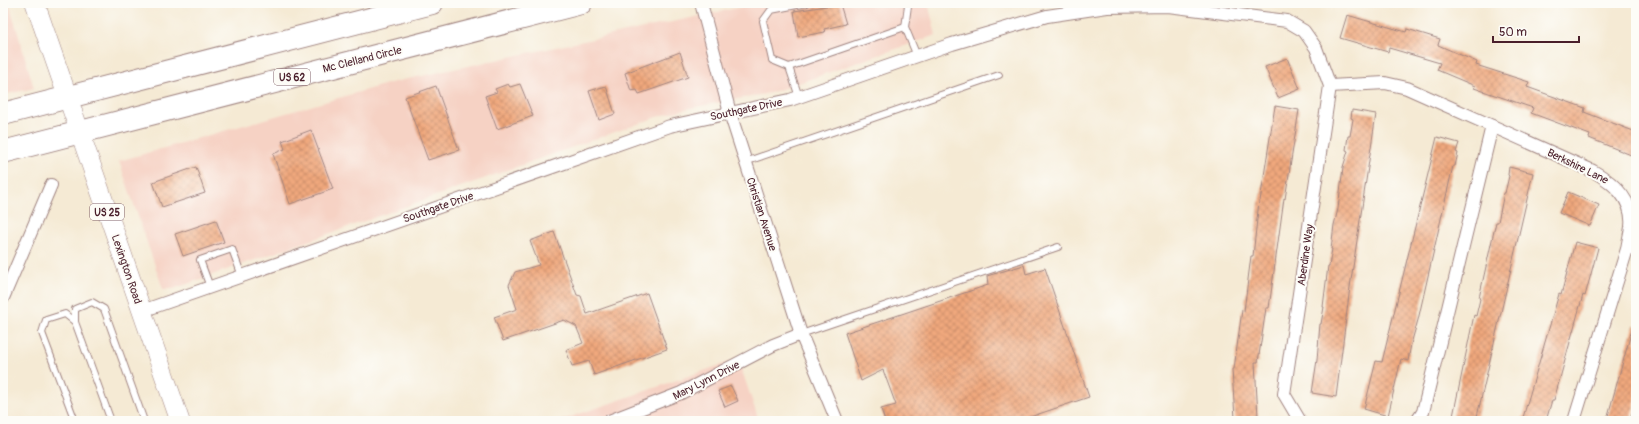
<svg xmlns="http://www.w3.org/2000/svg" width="1639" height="424" viewBox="0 0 1639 424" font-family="Pangolin,sans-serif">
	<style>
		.built { fill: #f6d2c4 }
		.building { fill: url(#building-cross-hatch) }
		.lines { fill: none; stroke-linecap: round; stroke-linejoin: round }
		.lane-casing { stroke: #a08480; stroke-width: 8 }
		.street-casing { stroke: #a08480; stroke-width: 14 }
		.primary-casing { stroke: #a08480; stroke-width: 20 }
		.highway-casing { stroke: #a08480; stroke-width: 24 }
		.lane { stroke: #fff; stroke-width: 6 }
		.street { stroke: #fff; stroke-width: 12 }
		.primary { stroke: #fff; stroke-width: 19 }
		.highway { stroke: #fff; stroke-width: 22 }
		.labels { text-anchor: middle; stroke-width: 4; stroke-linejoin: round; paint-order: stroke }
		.shield { fill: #fdfcf7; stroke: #806168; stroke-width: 1 }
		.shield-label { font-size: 10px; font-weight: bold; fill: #4a1f2b }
		.street-label { font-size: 11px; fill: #4a1f2b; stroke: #fdfcf7 }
	</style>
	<defs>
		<pattern id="building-cross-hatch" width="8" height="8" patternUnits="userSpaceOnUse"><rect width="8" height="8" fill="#f0a87d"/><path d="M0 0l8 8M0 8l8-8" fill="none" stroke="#c48867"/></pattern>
	</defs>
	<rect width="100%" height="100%" fill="#fdfcf7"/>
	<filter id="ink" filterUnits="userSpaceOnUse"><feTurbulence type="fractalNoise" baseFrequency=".025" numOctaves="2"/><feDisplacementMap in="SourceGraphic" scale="8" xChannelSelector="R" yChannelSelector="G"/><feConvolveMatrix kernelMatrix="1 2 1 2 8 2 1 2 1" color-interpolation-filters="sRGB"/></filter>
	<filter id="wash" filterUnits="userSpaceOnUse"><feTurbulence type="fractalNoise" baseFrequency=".012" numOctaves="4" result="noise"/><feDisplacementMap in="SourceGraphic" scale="16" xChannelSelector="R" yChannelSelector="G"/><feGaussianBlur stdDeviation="0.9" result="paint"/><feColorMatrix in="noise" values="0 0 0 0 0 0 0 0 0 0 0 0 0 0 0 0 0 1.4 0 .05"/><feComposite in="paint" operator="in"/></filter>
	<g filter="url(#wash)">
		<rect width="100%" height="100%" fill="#f5ead4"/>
		<g class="built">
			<polygon points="3,3 9,3 34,88 3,95"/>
			<polygon points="760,3 928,3 936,35 770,93 690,108 660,116 173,289 163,289 119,161 394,82"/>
			<polygon points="738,359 759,421 559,421"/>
		</g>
		<g id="blocks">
			<g class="building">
				<polygon points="840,4 846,24 824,29 825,32 798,37 794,11"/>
				<polygon points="1347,15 1406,32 1407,29 1440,39 1438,45 1477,62 1476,65 1529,82 1527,87 1585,108 1584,112 1636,132 1636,157 1589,138 1590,135 1531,113 1533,108 1474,88 1475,86 1437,70 1440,63 1389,48 1388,52 1340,38"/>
				<polygon points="680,52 688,77 639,94 637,90 631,91 625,73"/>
				<polygon points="1287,58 1300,89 1278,98 1265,67"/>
				<polygon points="508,84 510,87 520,84 533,116 497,129 485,96 497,92 495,89"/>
				<polygon points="436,86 459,150 428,160 405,97"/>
				<polygon points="606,86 615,114 599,120 589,91"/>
				<polygon points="1275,106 1299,110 1285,199 1284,198 1269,308 1266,308 1258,362 1255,362 1258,417 1235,419 1232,369 1234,369 1242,310 1244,311 1251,256 1253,256 1259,201 1260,201"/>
				<polygon points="1352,110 1376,114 1350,287 1336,397 1312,393 1317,360 1320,324 1321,324 1324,307 1323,307 1328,266 1329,266 1332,249 1331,249 1334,225 1338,209 1343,167 1348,151 1346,150 1348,136 1350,136 1353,119 1351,118"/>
				<polygon points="311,130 333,189 290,204 273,154 285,149 282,141"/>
				<polygon points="1437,137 1459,143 1456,152 1458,153 1455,166 1453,166 1418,320 1411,344 1408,361 1401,359 1388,416 1364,409 1376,361 1382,362"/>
				<polygon points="196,167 205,193 162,207 153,182"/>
				<polygon points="1509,167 1533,173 1476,421 1452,421 1474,315 1476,316 1480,299 1479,298 1496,222 1498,222 1504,193 1505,193 1509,176 1508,175"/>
				<polygon points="1568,192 1599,205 1590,226 1559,213"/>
				<polygon points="216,220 224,242 183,256 175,234"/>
				<polygon points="554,232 577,295 581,296 587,314 647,293 667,349 594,375 589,361 572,366 566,350 583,343 576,326 564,320 503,341 494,317 517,309 509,285 515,272 539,265 530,241"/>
				<polygon points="1575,242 1598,248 1585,296 1583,295 1554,400 1552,400 1546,421 1522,421 1559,294 1561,295"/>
				<polygon points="1024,265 1026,274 1045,268 1089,397 1018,421 885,421 881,409 896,405 883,370 861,381 845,333 988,285 987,276"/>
				<polygon points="1633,326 1636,326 1636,399 1630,421 1615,421 1607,419"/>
				<polygon points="731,386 738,401 725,407 718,391"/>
			</g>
		</g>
	</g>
	<g filter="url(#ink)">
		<use href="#blocks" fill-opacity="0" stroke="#a08480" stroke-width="1"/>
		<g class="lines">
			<g class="lane-casing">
				<g id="lane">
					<polyline points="906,3 908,6 905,27 917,56"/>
					<polyline points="789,67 905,27"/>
					<polyline points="799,97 789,67 772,60 763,21 771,10 807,3"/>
					<polyline points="745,162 999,75"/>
					<polyline points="210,287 200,260 232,249 242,276"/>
					<polyline points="75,322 75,309 92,302 104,309 144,421"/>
					<polyline points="801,334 1058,247"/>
					<polyline points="75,421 42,333 46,320 65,314 75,322 111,421"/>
				</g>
			</g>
			<g class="street-casing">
				<g id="street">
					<polyline points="701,3 730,113 801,334 837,421"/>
					<path d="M1330 86 1385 83 1407 88 1593 171C1614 183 1634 200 1631 227 1630 234 1628 242 1627 249L1574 421"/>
					<polyline points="3,298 51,185"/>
					<polyline points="142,311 670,126 790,100 952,44 1047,16 1107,7 1168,6 1287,21 1304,31 1316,48 1330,86 1284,394 1300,421"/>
					<polyline points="609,421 681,393 773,345 801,334"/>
					<polyline points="1417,421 1423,412 1492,126"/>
				</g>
			</g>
			<g class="primary-casing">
				<polyline id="primary" points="35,3 180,421"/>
			</g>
			<g class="highway-casing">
				<g id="highway">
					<polyline points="3,114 432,3"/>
					<polyline points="3,152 581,3"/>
				</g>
			</g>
			<use href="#lane" class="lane"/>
			<use href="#street" class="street"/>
			<use href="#primary" class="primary"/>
			<use href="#highway" class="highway"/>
		</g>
	</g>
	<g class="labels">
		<g class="shield">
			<rect x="274" y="69" width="36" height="16" rx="3"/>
			<rect x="90" y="204" width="34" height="16" rx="3"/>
		</g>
		<g class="shield-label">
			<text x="292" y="81">US 62</text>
			<text x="107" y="216">US 25</text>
		</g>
		<g class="street-label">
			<text transform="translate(362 59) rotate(-14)" y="4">Mc Clelland Circle</text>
			<text transform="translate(746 109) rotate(-12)" y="4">Southgate Drive</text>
			<text transform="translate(1578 166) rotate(26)" y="4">Berkshire Lane</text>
			<text transform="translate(438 207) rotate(-19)" y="4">Southgate Drive</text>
			<text transform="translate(762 214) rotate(72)" y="4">Christian Avenue</text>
			<text transform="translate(1305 255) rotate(-82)" y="4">Aberdine Way</text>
			<text transform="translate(127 269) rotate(71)" y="4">Lexington Road</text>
			<text transform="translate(706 380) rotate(-27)" y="4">Mary Lynn Drive</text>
		</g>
	</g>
	<rect width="1639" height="424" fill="none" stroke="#fdfcf7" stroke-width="16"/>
	<path d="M1493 36v6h86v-6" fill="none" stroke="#4a1f2b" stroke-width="2"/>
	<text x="1499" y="36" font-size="12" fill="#4a1f2b" stroke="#fdfcf7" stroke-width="3" paint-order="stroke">50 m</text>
</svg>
